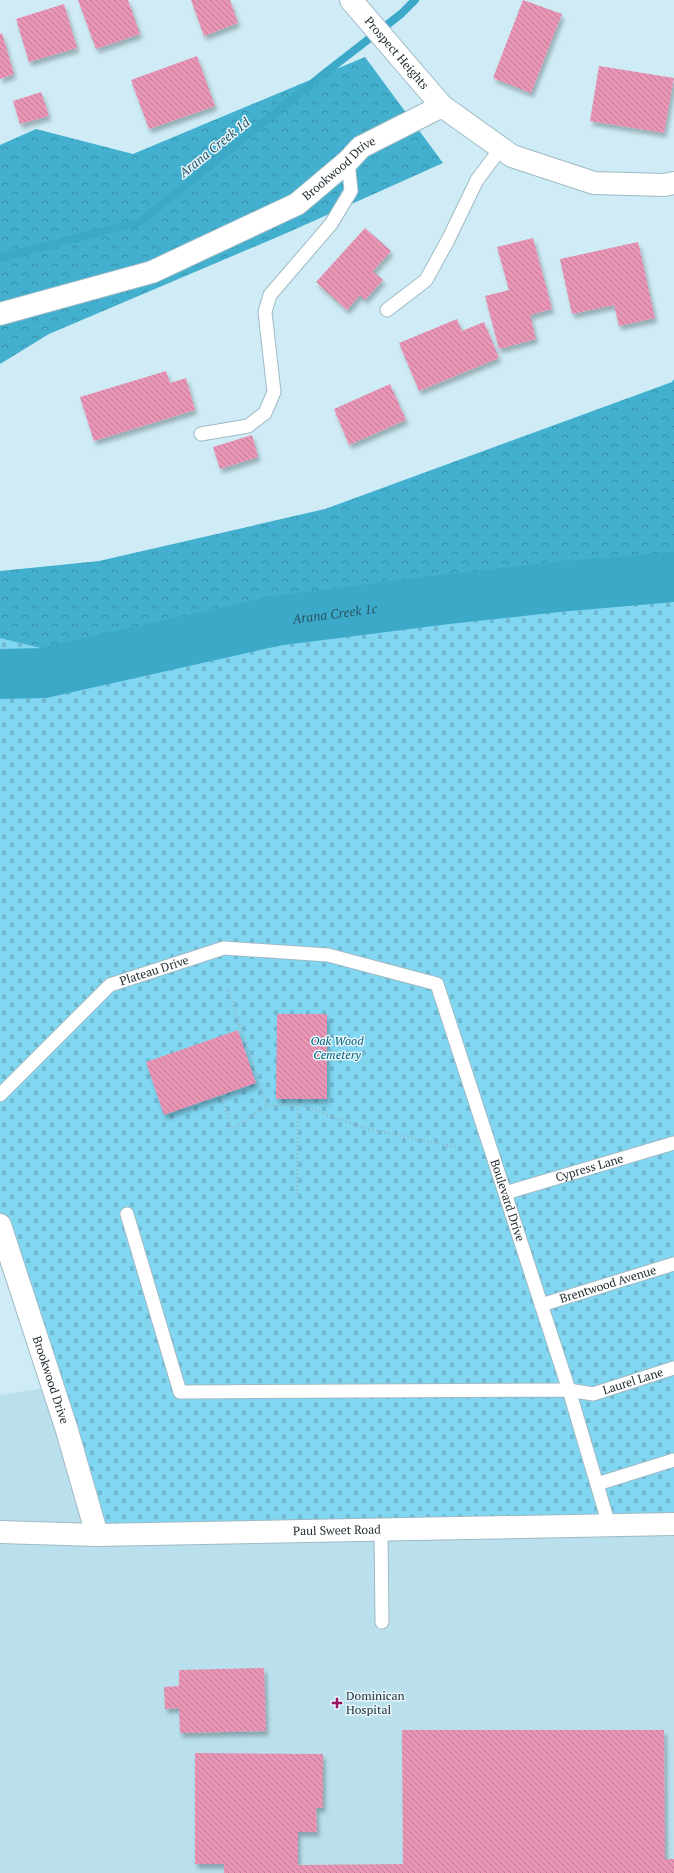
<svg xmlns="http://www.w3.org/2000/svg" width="674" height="1873" viewBox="0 0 674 1873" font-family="'PT Serif',serif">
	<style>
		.built { fill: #bae0ed }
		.forest { fill: url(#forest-crowns) }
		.cemetery { fill: url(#cemetery-stones) }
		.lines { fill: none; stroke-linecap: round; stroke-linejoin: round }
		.stream { stroke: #3ca9c9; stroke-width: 8 }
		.river { stroke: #3ca9c9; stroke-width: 50 }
		.building { fill: url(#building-back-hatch); filter: url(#shadow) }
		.lane-casing { stroke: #9ebac4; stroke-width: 15 }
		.street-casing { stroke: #9ebac4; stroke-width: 24 }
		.secondary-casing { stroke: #9ebac4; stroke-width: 24 }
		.path { stroke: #99b0b8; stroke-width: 2.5; stroke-dasharray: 1 3; stroke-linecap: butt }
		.lane { stroke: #fff; stroke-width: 13 }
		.street { stroke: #fff; stroke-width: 22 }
		.secondary { stroke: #fff; stroke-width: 22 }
		.poi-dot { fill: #9f145f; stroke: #e5f7fd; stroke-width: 1.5 }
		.labels { text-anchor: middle; stroke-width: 3; stroke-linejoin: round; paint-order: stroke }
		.street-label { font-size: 12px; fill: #1e292d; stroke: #e5f7fd }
		.park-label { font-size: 12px; font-style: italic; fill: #036076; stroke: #e5f7fd }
		.poi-label { font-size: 12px; fill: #1e292d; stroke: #e5f7fd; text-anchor: start }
		.water-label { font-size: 13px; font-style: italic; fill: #285563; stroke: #e5f7fd }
	</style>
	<defs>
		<pattern id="forest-crowns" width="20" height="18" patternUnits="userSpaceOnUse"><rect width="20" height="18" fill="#43b0cf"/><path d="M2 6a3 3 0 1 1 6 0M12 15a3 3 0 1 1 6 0" fill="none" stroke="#378fa8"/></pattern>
		<pattern id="cemetery-stones" width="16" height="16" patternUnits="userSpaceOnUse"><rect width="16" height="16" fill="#81d6f2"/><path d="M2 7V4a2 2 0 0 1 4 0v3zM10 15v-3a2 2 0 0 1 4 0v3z" fill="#6fb8d0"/></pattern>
		<pattern id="building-back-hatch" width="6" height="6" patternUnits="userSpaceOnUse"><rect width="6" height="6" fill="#e996b6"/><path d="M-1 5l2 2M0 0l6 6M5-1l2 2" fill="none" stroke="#bc7a94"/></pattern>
		<filter id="shadow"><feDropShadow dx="2.5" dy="4.5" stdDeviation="2" flood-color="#0004"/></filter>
	</defs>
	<rect width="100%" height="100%" fill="#cfecf6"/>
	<polygon class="built" points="45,1388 674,1532 674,1873 0,1873 0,1395"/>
	<g class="forest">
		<polygon points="365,57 443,163 289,232 49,334 0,364 0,145 36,129 133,154"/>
		<polygon points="674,379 674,817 0,1085 0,571 99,561 325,509 672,382"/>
	</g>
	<polygon class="cemetery" points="674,563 674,1532 91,1532 0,1249 0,638 114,666"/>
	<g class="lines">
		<polyline class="stream" points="0,258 140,222 325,73 401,14 415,0"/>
		<path class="river" id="s1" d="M0 674 43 673 275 621 448 599 568 586 674 577"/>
	</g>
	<g class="building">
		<polygon points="78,0 128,0 140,34 96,49"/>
		<polygon points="191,0 230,0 238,23 204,36"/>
		<polygon points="523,0 562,14 531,93 493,78"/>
		<polygon points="64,4 77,48 29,62 16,19"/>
		<polygon points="2,33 14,74 0,79 0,34"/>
		<polygon points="197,56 215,106 149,129 131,80"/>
		<polygon points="599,66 674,78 664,133 590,121"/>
		<polygon points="41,92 49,116 20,124 13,101"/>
		<polygon points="365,228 391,251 373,271 383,280 365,300 360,295 347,310 316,282"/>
		<polygon points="533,238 552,309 530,315 536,339 499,349 485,296 509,290 497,247"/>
		<polygon points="638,242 655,318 619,326 614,305 572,314 560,259"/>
		<polygon points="457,319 462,331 484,322 499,358 419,391 399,343"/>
		<polygon points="166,371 170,383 186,378 195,410 94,441 80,397"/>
		<polygon points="390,384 406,420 349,445 334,409"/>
		<polygon points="252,435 258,457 220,469 213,447"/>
		<polygon points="277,1014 327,1014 327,1099 276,1099"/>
		<polygon points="238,1030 256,1083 164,1115 146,1062"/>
		<polygon points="264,1668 266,1731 180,1733 179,1708 165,1709 164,1687 179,1686 179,1670"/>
		<polygon points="402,1730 664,1730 665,1859 674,1859 674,1873 224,1873 224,1864 195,1864 195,1753 323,1754 323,1808 316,1808 317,1832 298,1832 298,1865 403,1864"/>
	</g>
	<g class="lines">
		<g class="lane-casing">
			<g id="lane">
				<polyline points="387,310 426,280 448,240 477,180 501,148"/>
				<polyline points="201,434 248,426 265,413 274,392 265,312 270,295 331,224 351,191 348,161"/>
				<path id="s2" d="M0 1095 110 985 224 948 328 955 437 984 569 1390 609 1525"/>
				<path id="s3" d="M505 1193 674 1143"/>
				<path id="s4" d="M127 1214 180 1392 569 1390 593 1394 674 1368"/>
				<path id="s5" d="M541 1305 674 1264"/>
				<polyline points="597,1484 674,1460"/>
				<polyline points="381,1530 382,1622"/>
			</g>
		</g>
		<g class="street-casing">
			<g id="street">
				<path id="s6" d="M351 0 442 106 512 156 594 183 664 185 674 183"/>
				<path id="s7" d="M0 314 152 272 297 204 348 161 361 147 442 106"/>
				<path id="s8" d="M0 1225 66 1427 97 1535"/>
			</g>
		</g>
		<g class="secondary-casing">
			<g id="secondary">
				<path id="s9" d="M0 1532 97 1535 674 1524"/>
			</g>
		</g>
		<g class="path">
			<polyline points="228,990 267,1106"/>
			<polyline points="221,1095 231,1129 267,1106 298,1104 363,1128 456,1147"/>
			<polyline points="297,1194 298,1104"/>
		</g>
		<use href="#lane" class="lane"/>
		<use href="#street" class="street"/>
		<use href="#secondary" class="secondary"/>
	</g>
	<path class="poi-dot" d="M335 1697h4v4h4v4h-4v4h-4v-4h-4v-4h4z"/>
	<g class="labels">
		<g class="street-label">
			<text dy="4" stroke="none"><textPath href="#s6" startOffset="70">Prospect Heights</textPath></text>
			<text dy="4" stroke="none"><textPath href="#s7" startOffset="373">Brookwood Drive</textPath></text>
			<text dy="4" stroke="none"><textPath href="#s2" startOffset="202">Plateau Drive</textPath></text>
			<text dy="4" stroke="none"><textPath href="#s3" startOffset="88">Cypress Lane</textPath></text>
			<text dy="4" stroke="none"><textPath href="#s2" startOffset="720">Boulevard Drive</textPath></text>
			<text dy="4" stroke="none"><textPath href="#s5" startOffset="70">Brentwood Avenue</textPath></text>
			<text dy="4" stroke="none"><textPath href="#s8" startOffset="163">Brookwood Drive</textPath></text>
			<text dy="4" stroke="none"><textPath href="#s4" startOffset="641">Laurel Lane</textPath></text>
			<text dy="4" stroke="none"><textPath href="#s9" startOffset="337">Paul Sweet Road</textPath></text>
		</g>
		<g class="park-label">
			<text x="337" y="1045">Oak Wood<tspan x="337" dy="14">Cemetery</tspan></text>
		</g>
		<g class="poi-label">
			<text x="346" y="1700">Dominican<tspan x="346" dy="14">Hospital</tspan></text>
		</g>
		<g class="water-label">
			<text transform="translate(214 147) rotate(-39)" y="5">Arana Creek 1d</text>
			<text dy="5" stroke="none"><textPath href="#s1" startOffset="341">Arana Creek 1c</textPath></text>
		</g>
	</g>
</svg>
